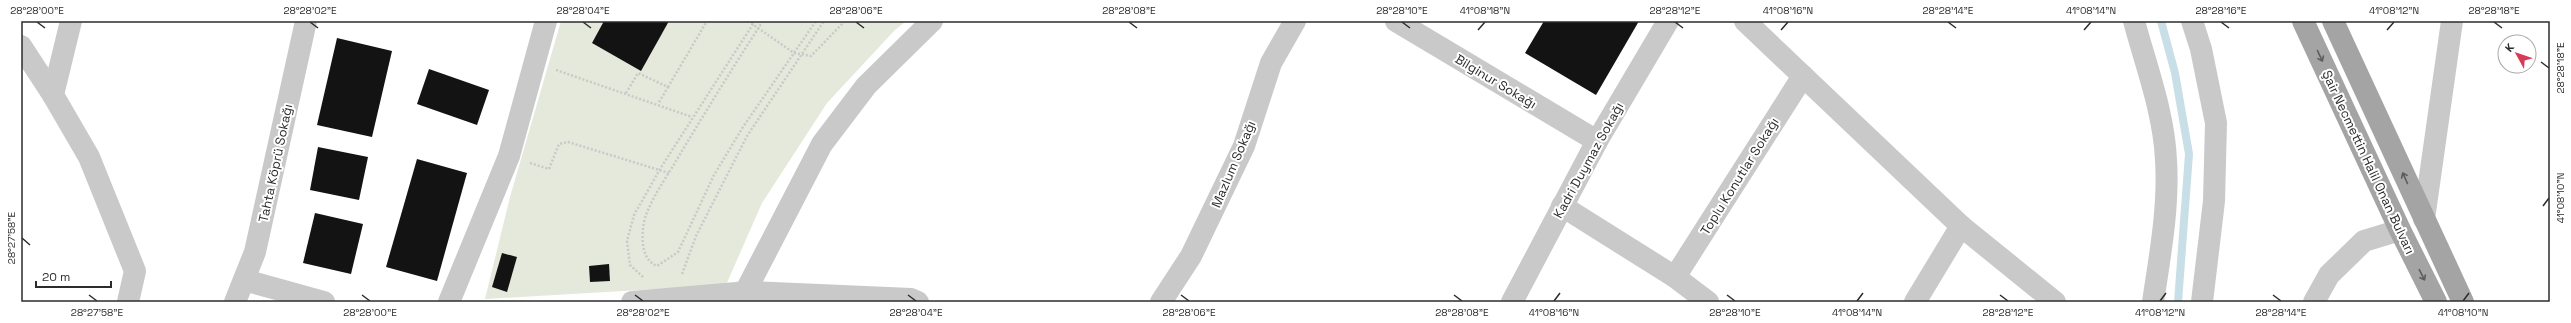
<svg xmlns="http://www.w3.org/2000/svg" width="2571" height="323" viewBox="0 0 2571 323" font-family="'Space Grotesk',sans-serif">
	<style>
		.green { fill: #e4e9db }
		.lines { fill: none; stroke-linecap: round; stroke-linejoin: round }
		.stream { stroke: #c8dfe8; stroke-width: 8 }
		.building { fill: #131313 }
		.path { stroke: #c9c9c9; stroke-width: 2.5; stroke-dasharray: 2 2; stroke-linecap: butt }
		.minor { stroke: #c9c9c9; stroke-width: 22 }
		.tertiary { stroke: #c9c9c9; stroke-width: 22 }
		.primary { stroke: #a4a4a4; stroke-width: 22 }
		.oneway { stroke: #5c5c5c }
		.ticks { fill: none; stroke: #2c2c2c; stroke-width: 1.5 }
		.labels { text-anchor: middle; stroke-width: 4; stroke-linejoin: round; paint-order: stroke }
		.street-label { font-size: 13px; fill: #2c2c2c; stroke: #fff }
		.neatline { fill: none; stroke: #2c2c2c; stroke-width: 1.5 }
		.ticks-label { font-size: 10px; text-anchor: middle; fill: #2c2c2c }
	</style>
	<rect width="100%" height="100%" fill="#fff"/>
	<polygon class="green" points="561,21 906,21 894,31 827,103 762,203 726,285 485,299 510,197"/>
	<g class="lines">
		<polyline class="stream" points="2161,21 2175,73 2189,154 2178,302"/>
	</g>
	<g class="building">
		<polygon points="604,21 669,21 641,71 592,43"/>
		<polygon points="1544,21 1639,21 1596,95 1525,53"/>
		<polygon points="337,38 392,51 372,137 317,125"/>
		<polygon points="429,69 489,90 477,125 417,104"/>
		<polygon points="318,147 368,157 359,200 310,190"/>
		<polygon points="417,159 467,173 437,281 386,267"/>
		<polygon points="315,213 363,224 351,274 303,263"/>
		<polygon points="502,253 517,257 507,292 492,287"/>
		<polygon points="609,264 610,281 590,282 589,266"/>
	</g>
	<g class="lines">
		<g class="path">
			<polyline points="748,21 794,53 811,56 845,21"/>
			<path d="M763 21C733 67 704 114 676 161 666 178 653 196 646 215 641 230 639 259 657 266L678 252 714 175 743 127 816 21"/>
			<polyline points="556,70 692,117"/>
			<polyline points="668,87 707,21"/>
			<polyline points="626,93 638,73 668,87 658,104"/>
			<polyline points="530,163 549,169 559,144 568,142 669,173"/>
			<polyline points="682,274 696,236 747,136 824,21"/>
			<polyline points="643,277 630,265 627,241 634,215 660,169 755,21"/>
		</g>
		<g class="minor">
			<polyline points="1396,21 1597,141"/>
			<polyline points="1745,21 1961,226 2055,302"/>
			<path d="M2134 21C2146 66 2164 113 2166 160 2169 207 2160 255 2153 302"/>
			<polyline points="2192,21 2201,49 2216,123 2214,201 2202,302"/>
			<polyline points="21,46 53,95 89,157 135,271 128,302"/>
			<polyline points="53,95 71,21"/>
			<polyline points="1562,206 1675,277 1708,302"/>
			<polyline points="2424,219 2452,21"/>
			<polyline points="1675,277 1803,76"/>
			<polyline points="244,280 324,302"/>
			<polyline points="449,302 509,156 546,21"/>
			<polyline points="632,302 748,292 911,299 918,302"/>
			<polyline points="740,302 822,144 866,86 932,21"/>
			<polyline points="1161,302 1191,256 1244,146 1271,63 1295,21"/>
			<polyline points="1512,302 1597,141 1668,21"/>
			<polyline points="1915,302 1961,226"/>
			<polyline points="2314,302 2329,275 2364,241 2400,230"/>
		</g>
		<polyline class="tertiary" points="235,302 255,252 306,21"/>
		<g class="primary">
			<polyline points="2303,21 2400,230 2436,302"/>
			<polyline points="2333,21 2463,302"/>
		</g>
	</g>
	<defs><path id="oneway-shaft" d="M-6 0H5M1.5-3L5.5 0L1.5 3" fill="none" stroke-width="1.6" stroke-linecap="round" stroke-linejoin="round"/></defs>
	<g class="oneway">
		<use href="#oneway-shaft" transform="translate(2320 56) rotate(65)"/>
		<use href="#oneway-shaft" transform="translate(2405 178) rotate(-114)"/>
		<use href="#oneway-shaft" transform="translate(2422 275) rotate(63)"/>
	</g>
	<path class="ticks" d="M37 22 45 28M310 22 318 28M583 22 591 28M856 22 864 28M1129 22 1137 28M1402 22 1410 28M1675 22 1683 28M1948 22 1956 28M2221 22 2229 28M2494 22 2502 28M1478 30 1485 22M1781 30 1788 22M2084 30 2091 22M2387 30 2394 22M2541 62 2549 68M2543 206 2549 198M22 238 30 245M89 295 97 301M362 295 370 301M635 295 643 301M908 295 916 301M1181 295 1189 301M1454 295 1462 301M1727 295 1735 301M2000 295 2008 301M2273 295 2281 301M1554 301 1560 293M1857 301 1863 293M2160 301 2166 293M2463 301 2469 293"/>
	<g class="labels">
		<g class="street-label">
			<text transform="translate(1496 81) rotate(31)" y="5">Bilginur Sokağı</text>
			<text transform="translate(1588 160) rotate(-61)" y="5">Kadri Duymaz Sokağı</text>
			<text transform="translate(2369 162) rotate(65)" y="5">Şair Necmettin Halil Onan Bulvarı</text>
			<text transform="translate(275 163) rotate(-78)" y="5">Tahta Köprü Sokağı</text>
			<text transform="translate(1233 164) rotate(-67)" y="5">Mazlum Sokağı</text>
			<text transform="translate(1739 176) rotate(-58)" y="5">Toplu Konutlar Sokağı</text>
		</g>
	</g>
	<rect width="2571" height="323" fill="none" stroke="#ffffff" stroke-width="44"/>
	<g transform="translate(2517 54) rotate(310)"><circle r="19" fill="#ffffff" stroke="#ababab"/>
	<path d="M0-3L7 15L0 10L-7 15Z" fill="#d63c58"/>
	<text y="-6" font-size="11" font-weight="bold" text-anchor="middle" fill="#2c2c2c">K</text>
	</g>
	<path d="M36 281v6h75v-6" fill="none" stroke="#2c2c2c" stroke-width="2"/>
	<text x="42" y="281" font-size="12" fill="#2c2c2c" stroke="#ffffff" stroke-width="3" paint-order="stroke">20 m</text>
	<rect x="22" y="22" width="2527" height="279" class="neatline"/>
	<g class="ticks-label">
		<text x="37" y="14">28°28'00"E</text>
		<text x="310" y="14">28°28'02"E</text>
		<text x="583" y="14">28°28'04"E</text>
		<text x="856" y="14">28°28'06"E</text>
		<text x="1129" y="14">28°28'08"E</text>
		<text x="1402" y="14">28°28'10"E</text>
		<text x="1485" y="14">41°08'18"N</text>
		<text x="1675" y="14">28°28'12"E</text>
		<text x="1788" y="14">41°08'16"N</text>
		<text x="1948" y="14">28°28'14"E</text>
		<text x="2091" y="14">41°08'14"N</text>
		<text x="2221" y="14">28°28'16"E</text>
		<text x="2394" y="14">41°08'12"N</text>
		<text x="2494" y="14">28°28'18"E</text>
		<text transform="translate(2560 68) rotate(-90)" y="4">28°28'18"E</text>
		<text transform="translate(2560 198) rotate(-90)" y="4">41°08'10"N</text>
		<text transform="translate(11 238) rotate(-90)" y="4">28°27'58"E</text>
		<text x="97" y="316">28°27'58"E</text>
		<text x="370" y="316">28°28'00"E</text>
		<text x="643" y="316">28°28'02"E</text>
		<text x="916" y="316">28°28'04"E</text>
		<text x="1189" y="316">28°28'06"E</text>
		<text x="1462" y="316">28°28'08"E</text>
		<text x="1554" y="316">41°08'16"N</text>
		<text x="1735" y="316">28°28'10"E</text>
		<text x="1857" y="316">41°08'14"N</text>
		<text x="2008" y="316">28°28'12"E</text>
		<text x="2160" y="316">41°08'12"N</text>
		<text x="2281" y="316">28°28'14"E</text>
		<text x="2463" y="316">41°08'10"N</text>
	</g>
</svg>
